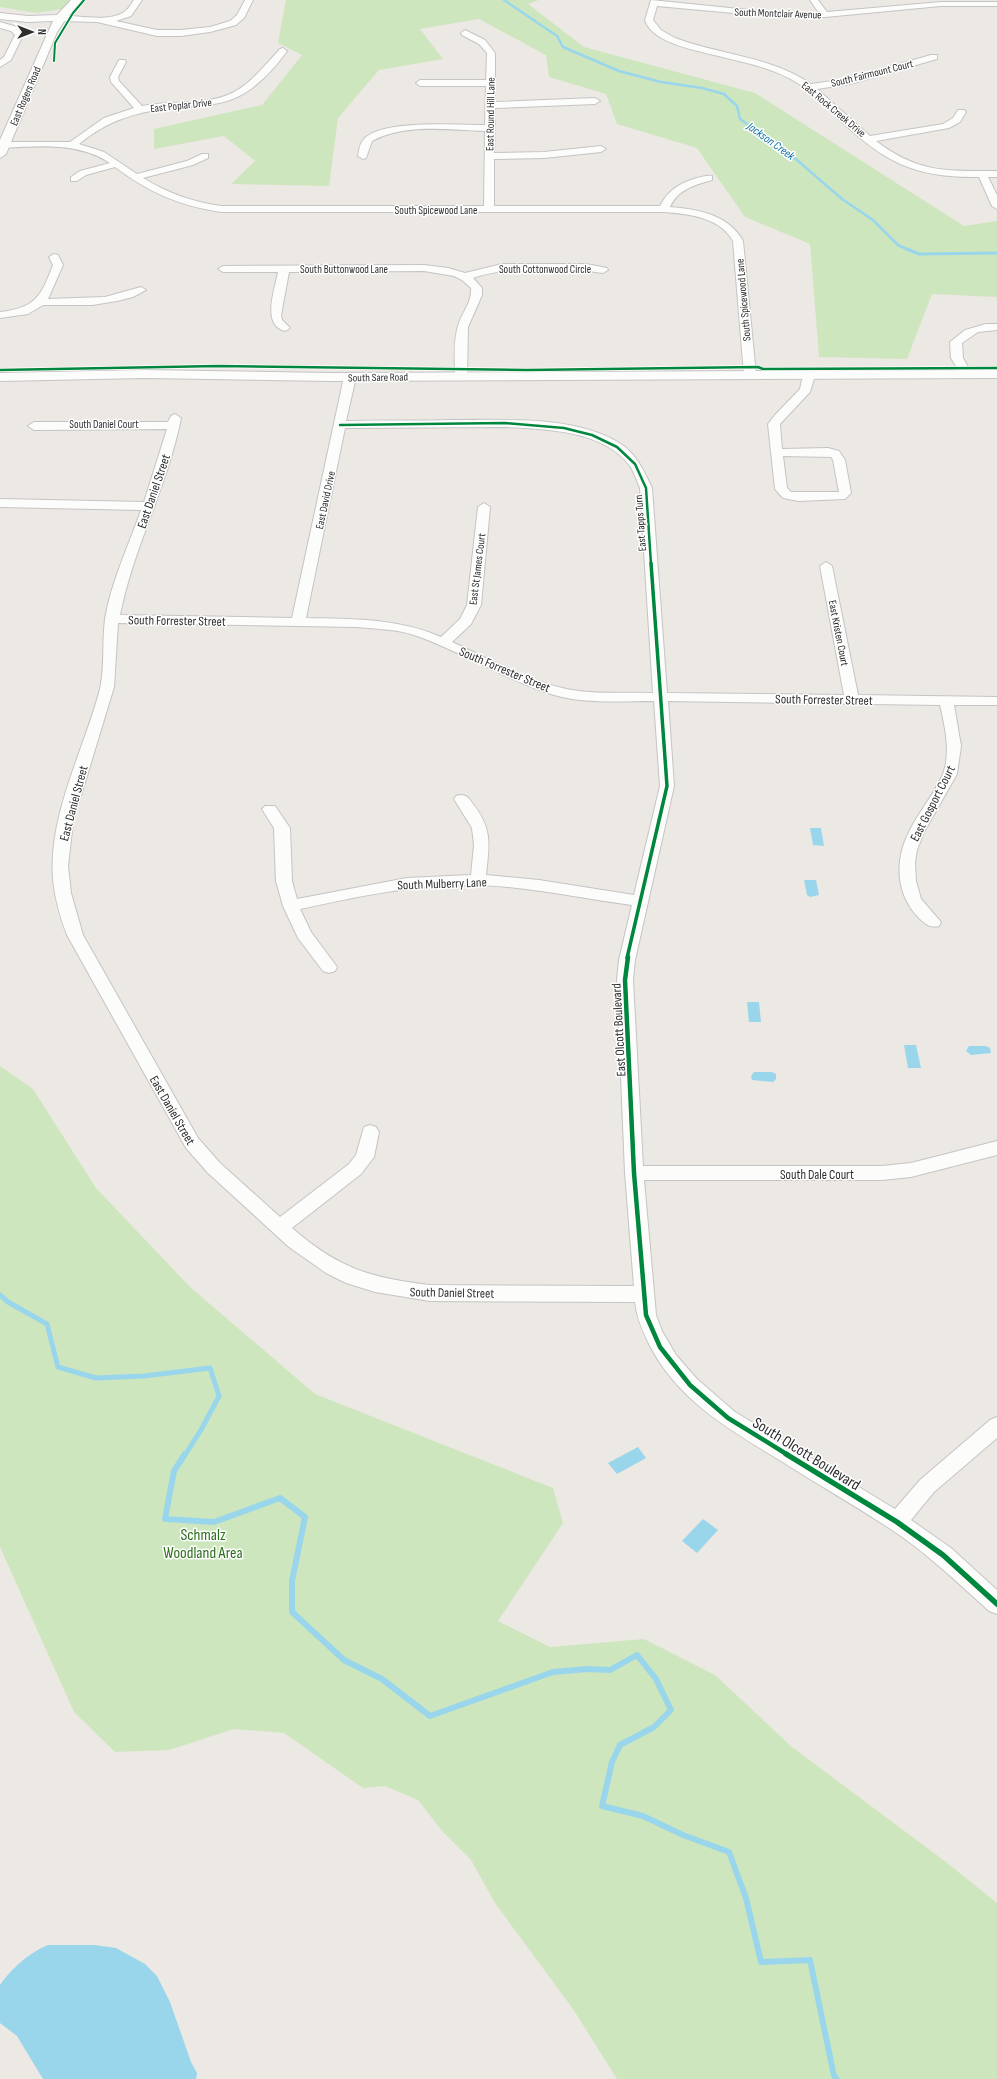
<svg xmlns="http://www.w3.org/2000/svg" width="997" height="2079" viewBox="0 0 997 2079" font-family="'Sofia Sans Condensed',sans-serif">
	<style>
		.green { fill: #cee6be }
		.water { fill: #99d6ec }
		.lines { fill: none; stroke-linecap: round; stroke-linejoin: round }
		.stream-far3 { stroke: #99d6ec; stroke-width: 2.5 }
		.stream-far2 { stroke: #99d6ec; stroke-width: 3 }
		.stream-far1 { stroke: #99d6ec; stroke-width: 5 }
		.stream { stroke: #99d6ec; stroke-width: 6 }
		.street-casing { stroke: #c5c4c5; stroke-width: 2 }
		.secondary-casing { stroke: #c5c4c5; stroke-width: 2 }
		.street { fill: #fcfcfb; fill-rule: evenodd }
		.secondary { fill: #fcfcfb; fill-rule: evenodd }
		.cycleway-far4-casing { stroke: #fff; stroke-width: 3.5 }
		.cycleway-far3-casing { stroke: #fff; stroke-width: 4 }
		.cycleway-far2-casing { stroke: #fff; stroke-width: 5.5 }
		.cycleway-far1-casing { stroke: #fff; stroke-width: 7 }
		.cycleway-casing { stroke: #fff; stroke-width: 8 }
		.cycleway-far4 { stroke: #00873e; stroke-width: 2 }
		.cycleway-far3 { stroke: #00873e; stroke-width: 2.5 }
		.cycleway-far2 { stroke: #00873e; stroke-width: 3.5 }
		.cycleway-far1 { stroke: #00873e; stroke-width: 4.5 }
		.cycleway { stroke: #00873e; stroke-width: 5.5 }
		.labels { text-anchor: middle; stroke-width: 3; stroke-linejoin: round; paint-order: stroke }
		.far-street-label { font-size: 11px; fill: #2e2e2e; stroke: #fff }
		.far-water-label { font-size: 12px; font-style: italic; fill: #0d6fa3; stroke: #fff }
		.street-label { font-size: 13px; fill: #2e2e2e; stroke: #fff }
		.near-street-label { font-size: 16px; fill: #2e2e2e; stroke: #fff }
		.near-park-label { font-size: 16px; fill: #2c6e1b; stroke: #fff }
	</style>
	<rect width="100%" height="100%" fill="#ece8e4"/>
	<g class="green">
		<polygon points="0,0 72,0 62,9 36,13 0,7"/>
		<polygon points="286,0 539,0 528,4 584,47 755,93 964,226 997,221 997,297 932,294 907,359 819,357 810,244 745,217 697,148 617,124 606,94 549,77 546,55 479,19 420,29 443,59 379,70 338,118 329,186 231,184 255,161 224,136 154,149 154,129 262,105 302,55 278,43"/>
		<polygon points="0,1066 33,1089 96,1188 191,1288 315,1394 553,1488 563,1523 498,1621 550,1647 644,1639 715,1675 792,1747 946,1862 997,1903 997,2079 617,2079 573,2009 495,1903 471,1860 442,1831 418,1800 385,1786 363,1788 284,1733 234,1729 169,1750 115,1752 74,1712 0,1547"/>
	</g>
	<g class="water">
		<polygon points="810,828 821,828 824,846 813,845"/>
		<polygon points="804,880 816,880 819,895 810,897 807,895"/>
		<polygon points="747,1002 759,1002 761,1022 749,1022"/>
		<polygon points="904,1045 916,1045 921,1068 908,1068"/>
		<polygon points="969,1046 986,1046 990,1048 991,1053 971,1055 966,1051"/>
		<polygon points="754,1072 772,1072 776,1074 776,1079 773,1082 752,1080 751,1076"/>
		<polygon points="638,1447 646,1458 617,1474 608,1463"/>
		<polygon points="703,1519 718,1530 697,1553 682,1541"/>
		<path d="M48 1945H94L116 1948 145 1964 157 1976 170 2002 191 2062 197 2073 196 2079H43L17 2036 0 2023V1985C11 1969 30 1952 48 1945Z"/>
	</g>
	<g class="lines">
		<polyline class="stream-far3" points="504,0 557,36 563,47 619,71 661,82 702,88 724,94 737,106 740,119 797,160 842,199 873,220 898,245 909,250"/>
		<polyline class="stream-far2" points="907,249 919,254 997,253"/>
		<polyline class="stream-far1" points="0,1295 8,1302 47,1324 58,1367 96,1378 144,1376 210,1368 219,1396 201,1430 185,1455"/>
		<polyline class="stream" points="185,1454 174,1471 165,1519 214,1522 280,1498 305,1517 292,1581 292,1612 344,1660 382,1679 430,1716 553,1672 587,1669 610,1670 637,1655 656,1679 671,1710 654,1727 620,1745 612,1762 602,1806 643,1816 683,1835 729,1852 746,1898 761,1962 810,1960 834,2076 837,2079"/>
		<g class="street-casing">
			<g id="street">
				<path d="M134 0H142L131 16 116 21 157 30H181L210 27 230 21 237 15 245 0H253L244 18 236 25 210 32 181 36H157L97 22 60 21 56 18 60 15C78 16 110 22 124 12 128 10 131 4 134 0Z"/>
				<path d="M651 0 790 14 819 13 810 0H818L827 12 941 2H997V6H941L825 17 790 18 657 6 653 20 661 30 675 38C719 55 771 56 811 84L846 79 931 55H937V59L850 84 817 89 870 136 943 124 953 118 958 110H964L966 112 960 122 949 128 876 141C918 173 946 171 997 171V177H988L997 195V209L992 206 979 177C916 178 885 163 840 120 827 108 814 94 799 84 776 69 748 63 722 57 700 51 652 44 645 20Z"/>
				<polygon points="0,22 17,27 23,35 11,60 0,67 0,60 4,57 15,35 11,31 0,28"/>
				<path d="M465 30 485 40 495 53V102L595 98 600 101 595 104 495 108 494 153 544 152 601 146 606 149 601 152 544 158 494 159V206H660C668 190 680 183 697 178 702 177 707 175 712 176V180C695 185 678 189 670 207 698 209 729 215 743 241L756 375 754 377H746L744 375 733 241C720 217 688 214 664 212H221C180 206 148 192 115 167L86 175 77 181H71V177L80 171 110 163C78 142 40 146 4 148L0 146 1 143 4 142H70L104 118 134 108 111 82 110 77 119 60H125L126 62 118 77 119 81 142 106C171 100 203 106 230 94 250 85 265 65 280 49L283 48 287 51C275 68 255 90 235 98 216 106 195 106 175 108 138 111 108 120 79 144L104 152 137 174 187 161 202 154H208V158L193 165 143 178C168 193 192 202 221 206H484L485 131C450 130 405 123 372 141L366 158 363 159 358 156C359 150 360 143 364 139 382 119 459 125 485 125L486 86H420L416 83 420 80H486L487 53 479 44 462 35 461 33Z"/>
				<path d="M54 254 58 255 63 265 48 299 105 297 141 287 146 290 133 297 117 301 92 305H43L28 314 0 318V312C36 308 41 296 53 265L49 257Z"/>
				<path d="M502 264H586L607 268 608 270 603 273C568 267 506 266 473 278L482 288V295L468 327 467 377 461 380 455 377C455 361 453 342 458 326 462 312 472 303 471 288L462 280 454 276 424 271 289 272 281 315 282 320 290 328 285 331C261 325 275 289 278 272H223L218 269 223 266 424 265 448 268 465 273Z"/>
				<polygon points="986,324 997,324 997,330 978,332 962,343 963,358 972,374 970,376 962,376 951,358 950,342 965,330"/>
				<path d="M809 372 815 375 810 392 780 424 782 449 828 448 839 451 845 460 851 493 845 499 798 501 783 498 775 489 768 424 775 415 800 389 803 375ZM783 456 831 457 833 460 839 492H791L787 488Z"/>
				<path d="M350 374 356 377 346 421C382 420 418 421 453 420 505 420 575 415 621 444 637 455 644 471 652 488L667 693 844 695 820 566 826 562 832 566 858 695 997 697V705H954L961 746 957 774 924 832 917 850 915 862 916 881 921 899 941 922 939 926C930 928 927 925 920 919 896 896 894 861 909 832 918 813 935 793 943 774 951 753 945 726 940 705L668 701 674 786 635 960 633 980 643 1166H882L911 1163 997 1141V1155L911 1177 882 1180H644L656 1315 662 1331 676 1355 697 1379 735 1412 895 1509 920 1480 990 1420 997 1417V1438L934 1492 911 1520 951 1548 997 1590V1614L989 1611C957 1582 926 1552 889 1528 854 1505 817 1484 781 1461 730 1430 677 1400 649 1344 642 1330 637 1318 635 1302L430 1301 375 1292 346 1283 326 1273 289 1247 208 1173 186 1148 67 935C60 917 55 899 53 879 48 815 84 750 100 689 105 667 102 642 105 619 111 582 129 545 141 510L0 507V499L144 502 167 429 34 430 28 426 34 422H168L171 416 175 414 181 418C168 485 133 548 120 615L292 618 344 377ZM505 427C545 429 604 430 630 466 634 472 637 481 640 488L653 693C623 692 591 695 562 688 524 679 487 658 452 642L471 624 481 605 490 507 484 503 478 507 467 605 460 619 441 637C398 618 352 619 306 618L345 428ZM118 623 357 627C377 629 398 629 417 636 464 653 506 680 554 695 585 704 621 701 654 701L660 786 634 895 539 880 486 875C489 846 493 829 473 804 468 797 465 793 456 796L454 799 472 828 474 845 471 875 407 878 297 899 292 881 290 828 275 806H265L262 809 274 828 276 881 283 906 298 938 323 971 329 973 335 971 337 967 311 932 300 909C351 898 402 887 454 885 513 883 573 897 632 905L619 960 617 980 625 1173 634 1286 430 1285C370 1278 338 1268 292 1228L361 1174 374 1157 379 1132 376 1127 370 1125 364 1127 356 1155 349 1164 280 1217 220 1163 198 1138 83 935 71 893 68 866 73 822 114 687Z"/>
			</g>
		</g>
		<g class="secondary-casing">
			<g id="secondary">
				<polygon points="71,0 82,0 65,20 57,32 6,154 0,158 0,140 53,21 28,22 0,19 0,13 28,16 57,15"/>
				<polygon points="144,370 331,373 997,370 997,378 331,381 144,378 0,381 0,373"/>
			</g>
		</g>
		<use href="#street" class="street"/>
		<use href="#secondary" class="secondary"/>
		<g class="cycleway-far4-casing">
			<polyline id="cycleway-far4" points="54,61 55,43 73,13 84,0"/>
		</g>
		<g class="cycleway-far3-casing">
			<g id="cycleway-far3">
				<polyline points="0,370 218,366 527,370 758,367 763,369 997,368"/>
				<polyline points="340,425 505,423 564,428 592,435 617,447 635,464 646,488 651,564"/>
			</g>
		</g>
		<g class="cycleway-far2-casing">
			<polyline id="cycleway-far2" points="627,958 667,786 651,563"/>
		</g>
		<g class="cycleway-far1-casing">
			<polyline id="cycleway-far1" points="628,957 625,980 634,1173 646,1315 660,1347 690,1385 728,1418 788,1455"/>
		</g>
		<g class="cycleway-casing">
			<polyline id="cycleway" points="786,1454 897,1522 943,1555 997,1604"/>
		</g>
		<use href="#cycleway-far4" class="cycleway-far4"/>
		<use href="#cycleway-far3" class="cycleway-far3"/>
		<use href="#cycleway-far2" class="cycleway-far2"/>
		<use href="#cycleway-far1" class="cycleway-far1"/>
		<use href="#cycleway" class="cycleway"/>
	</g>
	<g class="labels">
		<g class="far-street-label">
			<text transform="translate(778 13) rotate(2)" y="4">South Montclair Avenue</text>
			<text transform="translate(872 73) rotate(-14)" y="4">South Fairmount Court</text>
			<text transform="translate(25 96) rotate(-67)" y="4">East Rogers Road</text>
			<text transform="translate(181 105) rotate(-6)" y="4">East Poplar Drive</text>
			<text transform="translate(834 109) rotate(40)" y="4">East Rock Creek Drive</text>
			<text transform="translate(490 114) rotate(-89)" y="4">East Round Hill Lane</text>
			<text x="436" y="214">South Spicewood Lane</text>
			<text x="344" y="273">South Buttonwood Lane</text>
			<text x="545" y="273">South Cottonwood Circle</text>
			<text transform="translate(743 300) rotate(-95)" y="4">South Spicewood Lane</text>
			<text transform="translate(378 377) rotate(-1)" y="4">South Sare Road</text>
			<text x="104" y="428">South Daniel Court</text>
			<text transform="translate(325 500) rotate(-78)" y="4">East David Drive</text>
			<text transform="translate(640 523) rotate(-94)" y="4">East Tapps Turn</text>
			<text transform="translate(477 569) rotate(-83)" y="4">East St James Court</text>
			<text transform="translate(839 633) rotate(79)" y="4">East Kristen Court</text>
		</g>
		<g class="far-water-label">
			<text transform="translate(771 141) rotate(36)" y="4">Jackson Creek</text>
		</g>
		<g class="street-label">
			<text transform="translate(153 491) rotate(-71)" y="5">East Daniel Street</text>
			<text transform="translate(177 620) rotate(1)" y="5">South Forrester Street</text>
			<text transform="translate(505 669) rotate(23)" y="5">South Forrester Street</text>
			<text transform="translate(824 699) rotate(1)" y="5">South Forrester Street</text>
			<text transform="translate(73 803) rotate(-75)" y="5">East Daniel Street</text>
			<text transform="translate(932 803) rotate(-63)" y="5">East Gosport Court</text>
			<text transform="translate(442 883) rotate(-2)" y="5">South Mulberry Lane</text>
			<text transform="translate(618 1030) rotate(-93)" y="5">East Olcott Boulevard</text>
			<text transform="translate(173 1110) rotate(60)" y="5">East Daniel Street</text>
			<text x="817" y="1179">South Dale Court</text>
			<text transform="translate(452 1292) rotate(1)" y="5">South Daniel Street</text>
		</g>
		<g class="near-street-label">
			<text transform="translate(807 1453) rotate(32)" y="6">South Olcott Boulevard</text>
		</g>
		<g class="near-park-label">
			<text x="203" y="1540">Schmalz<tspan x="203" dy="18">Woodland Area</tspan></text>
		</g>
	</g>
	<g transform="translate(32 32) rotate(90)" stroke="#ffffff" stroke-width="3" paint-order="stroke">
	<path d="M0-3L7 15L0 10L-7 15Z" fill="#2e2e2e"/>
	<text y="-6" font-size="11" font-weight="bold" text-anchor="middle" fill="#2e2e2e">N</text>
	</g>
</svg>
